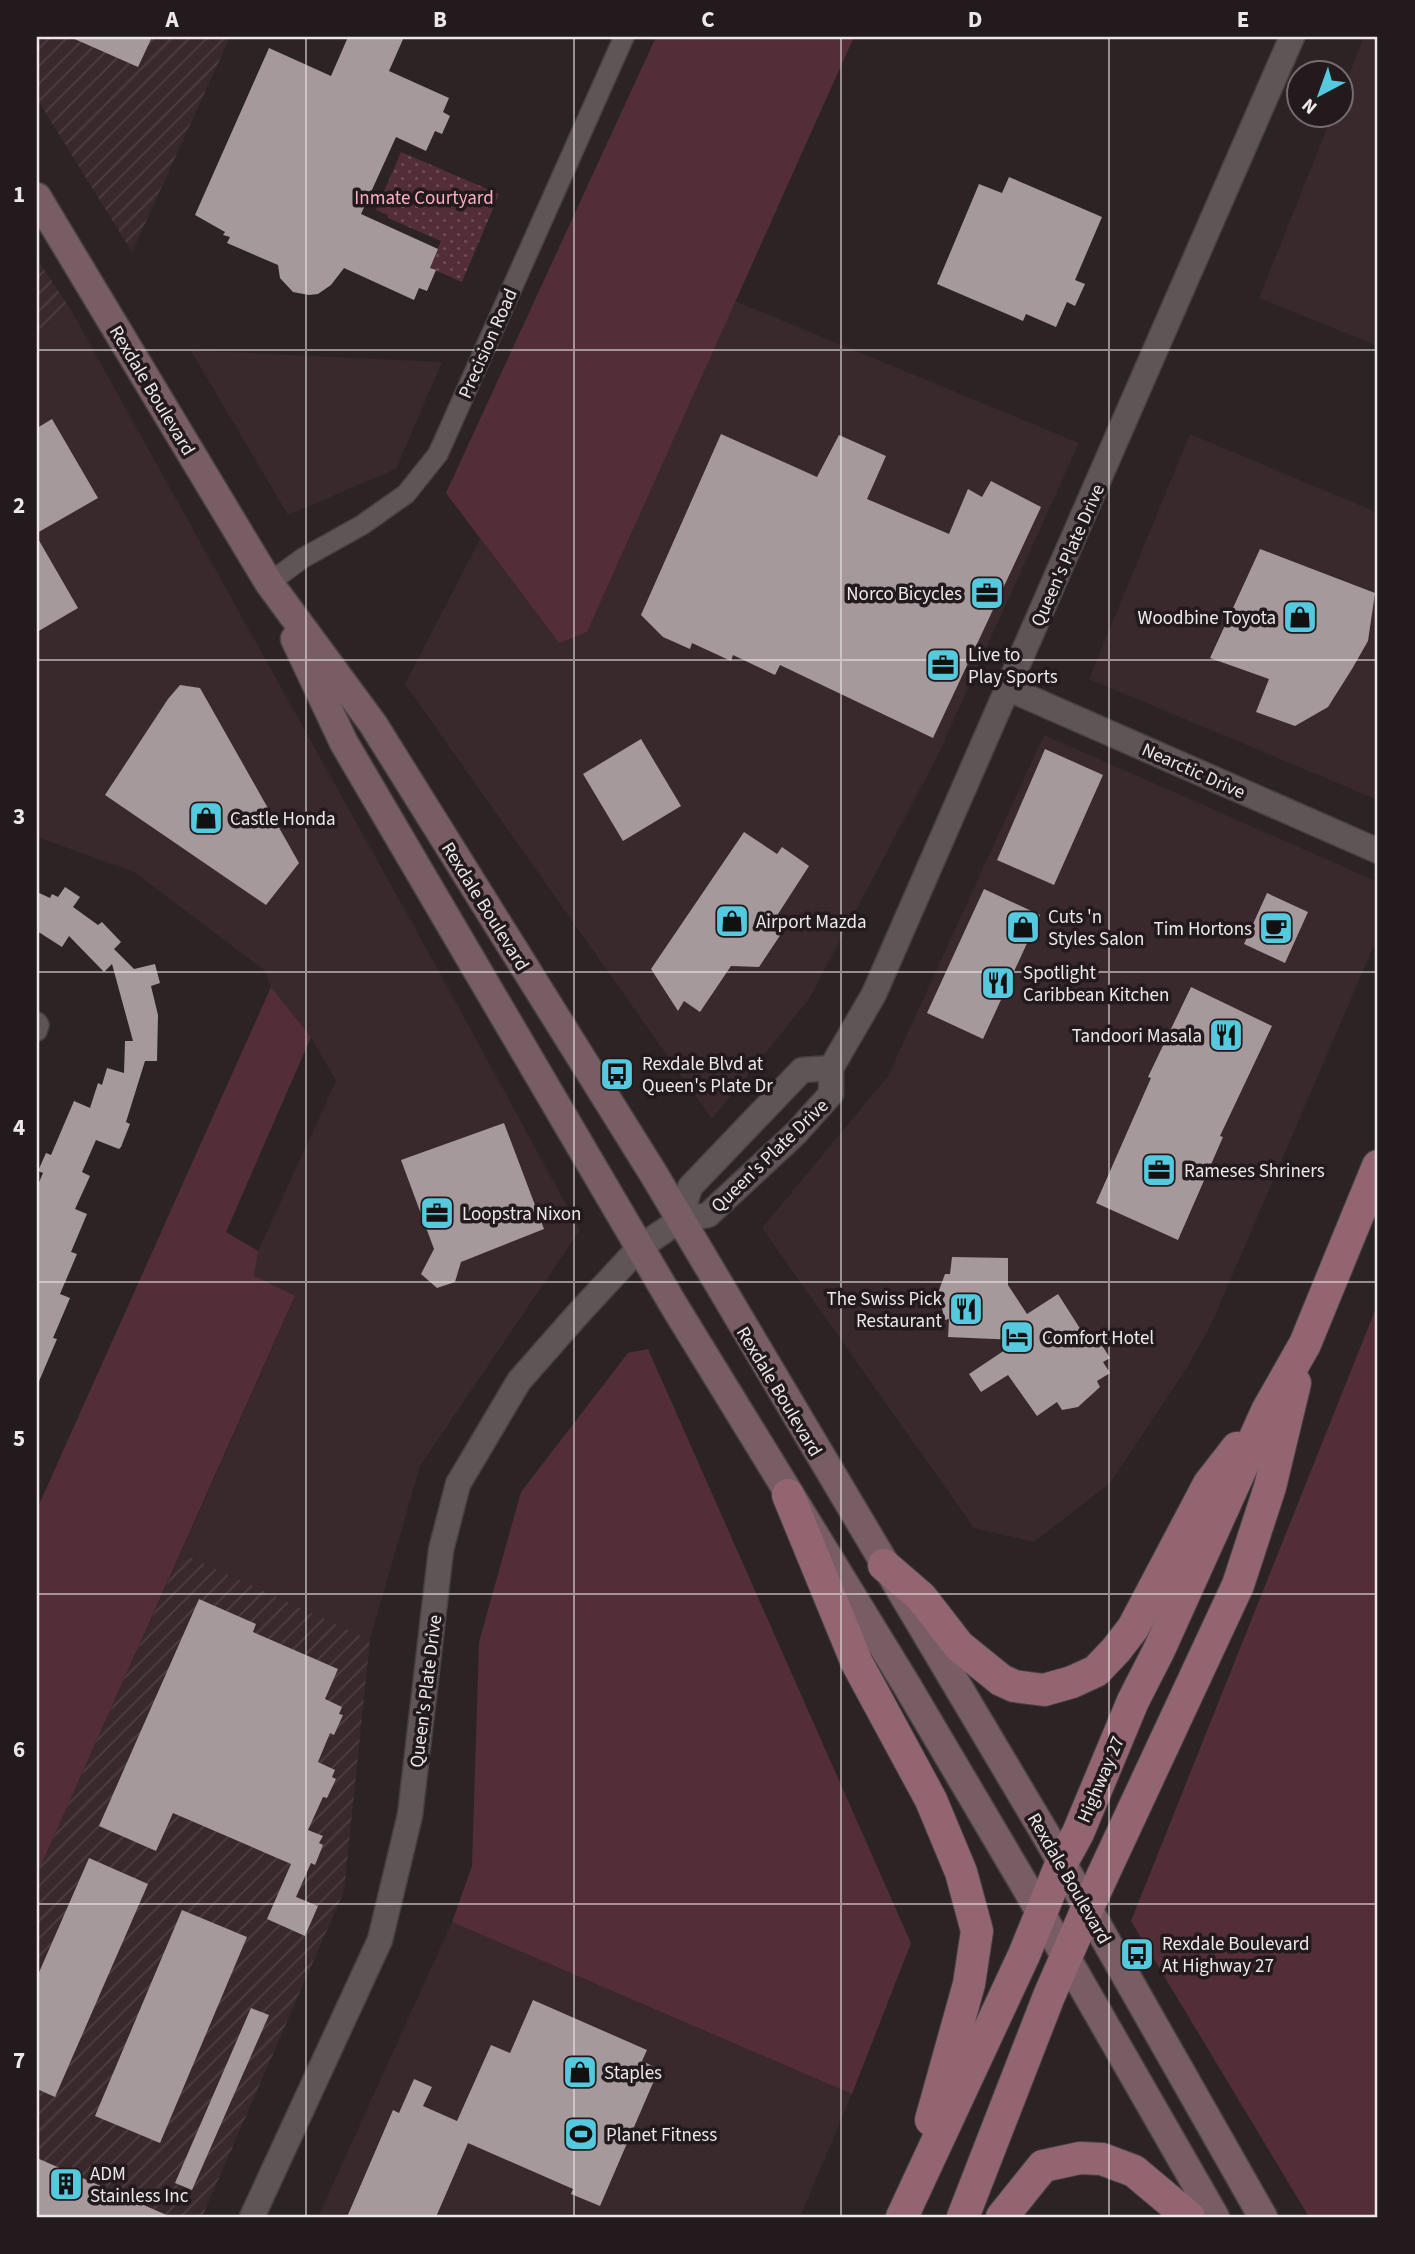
<svg xmlns="http://www.w3.org/2000/svg" width="1415" height="2254" viewBox="0 0 1415 2254" font-family="'Source Sans 3',sans-serif">
	<style>
		.built { fill: #39292d }
		.industrial { fill: url(#industrial-furrows) }
		.green { fill: #532e39 }
		.park { fill: url(#park-dots) }
		.building { fill: #a5999c }
		.lines { fill: none; stroke-linecap: round; stroke-linejoin: round }
		.minor-casing { stroke: #484143; stroke-width: 22 }
		.tertiary-casing { stroke: #484143; stroke-width: 27 }
		.secondary-casing { stroke: #484143; stroke-width: 31 }
		.primary-casing { stroke: #484143; stroke-width: 34 }
		.minor { stroke: #5f5557; stroke-width: 19 }
		.tertiary { stroke: #5f5557; stroke-width: 24 }
		.secondary { stroke: #795d64; stroke-width: 28 }
		.primary { stroke: #936571; stroke-width: 32 }
		.grid { fill: none; stroke: #eee7e9; stroke-width: 2; stroke-opacity: 0.55 }
		.labels { text-anchor: middle; stroke-width: 7; stroke-linejoin: round; paint-order: stroke }
		.park-label { font-size: 19px; fill: #fdaec4; stroke: #221a1c }
		.street-label { font-size: 19px; fill: #eee7e9; stroke: #221a1c }
		.poi-label { font-size: 19px; fill: #eee7e9; stroke: #221a1c; text-anchor: start }
		.neatline { fill: none; stroke: #eee7e9; stroke-width: 2.5 }
		.grid-label { font-size: 23px; text-anchor: middle; font-weight: bold; fill: #eee7e9 }
	</style>
	<defs>
		<pattern id="industrial-furrows" width="10" height="10" patternUnits="userSpaceOnUse" patternTransform="scale(1.75)"><rect width="10" height="10" fill="#39292d"/><path d="M-1 1l2-2M0 10L10 0M9 11l2-2" fill="none" stroke="#4c3e41"/></pattern>
		<pattern id="park-dots" width="8" height="8" patternUnits="userSpaceOnUse" patternTransform="scale(1.75)"><rect width="8" height="8" fill="#532e39"/><path d="M2 2h.1M6 6h.1" fill="none" stroke="#6c4c56" stroke-width="1.8" stroke-linecap="round"/></pattern>
	</defs>
	<rect width="100%" height="100%" fill="#2c2325"/>
	<g class="built">
		<polygon points="1364,37 1378,37 1378,346 1259,298 1332,116 1342,116 1342,92"/>
		<polygon points="735,301 1079,443 936,759 809,999 712,1119 405,684 480,539 559,643 587,632"/>
		<polygon points="71,310 435,964 580,1230 420,1466 370,1640 181,1553 295,1297 254,1276 258,1251 336,1081 311,1037 271,987 264,970 134,872 37,837 37,331"/>
		<polygon points="191,351 228,352 442,362 396,469 288,515"/>
		<polygon points="1190,434 1378,513 1378,800 1089,679"/>
		<polygon points="1044,735 1378,882 1378,936 1210,1327 1186,1369 1110,1483 1034,1542 974,1528 762,1228 888,1076"/>
		<polygon points="452,1922 852,2094 800,2217 318,2217"/>
	</g>
	<g class="industrial">
		<polygon points="37,37 230,37 132,252 37,99"/>
		<polygon points="37,259 71,310 37,331"/>
		<polygon points="181,1553 370,1640 344,1891 202,2217 37,2217 37,1874"/>
	</g>
	<g class="green">
		<polygon points="656,37 854,37 587,632 559,643 446,493"/>
		<polygon points="271,987 311,1037 226,1232 258,1251 254,1276 295,1296 37,1874 37,1509"/>
		<polygon points="1378,1303 1378,2217 1309,2217 1131,1921"/>
		<polygon points="648,1349 911,1943 852,2094 452,1922 472,1866 479,1642 521,1492 628,1353"/>
	</g>
	<polygon class="park" points="401,152 499,194 462,282 430,268 441,241 388,218 388,215 376,210"/>
	<g class="building">
		<polygon points="70,37 152,37 138,67"/>
		<polygon points="348,37 404,37 389,71 449,98 443,112 450,116 442,134 435,131 426,151 396,137 361,214 438,249 430,268 436,270 427,291 419,288 414,300 344,268 331,285 318,294 309,295 293,292 280,278 278,265 227,243 230,237 223,235 225,232 195,215 269,48 331,76"/>
		<polygon points="1009,177 1102,217 1075,280 1085,284 1075,306 1067,302 1056,327 1026,314 1023,321 937,284 979,184 1002,193"/>
		<polygon points="52,419 98,498 37,533 37,428"/>
		<polygon points="721,434 817,477 839,435 886,456 867,499 949,534 968,489 982,497 991,481 1041,507 933,738 780,665 775,675 733,655 731,661 692,643 690,649 663,637 641,615"/>
		<polygon points="37,537 78,608 37,632"/>
		<polygon points="1260,549 1375,593 1368,641 1352,669 1328,707 1295,726 1256,712 1269,679 1210,658"/>
		<polygon points="180,685 200,688 299,863 266,905 105,795 168,699"/>
		<polygon points="641,739 681,806 623,841 583,774"/>
		<polygon points="1045,749 1103,775 1054,885 997,860"/>
		<polygon points="744,832 777,854 782,847 809,866 778,914 785,928 759,967 731,966 700,1012 684,1001 678,1011 651,969"/>
		<polygon points="65,887 80,897 73,907 98,925 102,922 121,942 114,949 134,969 155,964 160,983 151,986 158,1015 157,1061 145,1061 126,1122 130,1124 121,1147 119,1149 96,1140 82,1172 90,1176 75,1209 87,1214 71,1252 77,1254 60,1294 70,1298 53,1338 57,1339 37,1386 37,1187 43,1173 38,1171 46,1153 51,1155 74,1101 90,1108 98,1083 102,1085 107,1068 124,1073 125,1041 133,1041 112,964 104,972 69,936 62,947 37,931 37,892 50,898 52,894 58,897"/>
		<polygon points="984,889 1040,915 983,1039 927,1013"/>
		<polygon points="1267,893 1308,912 1285,963 1244,944"/>
		<polygon points="1191,987 1272,1026 1220,1136 1223,1137 1178,1240 1096,1203 1151,1078 1148,1077"/>
		<polygon points="504,1123 544,1229 461,1262 455,1282 437,1288 421,1274 434,1249 401,1160"/>
		<polygon points="952,1257 1008,1258 1008,1285 1027,1314 1058,1294 1088,1341 1096,1336 1110,1358 1103,1362 1110,1373 1097,1381 1100,1387 1078,1407 1062,1410 1057,1402 1037,1416 1008,1375 981,1392 969,1374 1020,1340 948,1337 949,1319 945,1320 938,1293 945,1274 950,1274"/>
		<polygon points="199,1599 256,1624 253,1632 338,1669 325,1699 342,1707 339,1714 343,1715 334,1735 330,1733 318,1762 335,1770 332,1777 336,1779 327,1798 323,1797 308,1830 323,1836 319,1843 323,1845 315,1865 311,1863 296,1897 318,1906 305,1936 267,1919 291,1864 173,1813 156,1851 99,1826"/>
		<polygon points="89,1858 148,1884 55,2097 37,2089 37,1977"/>
		<polygon points="182,1910 247,1937 160,2143 95,2116"/>
		<polygon points="533,2000 647,2050 642,2061 659,2069 600,2206 571,2194 573,2189 468,2143 436,2217 347,2217 393,2110 399,2113 414,2079 432,2087 423,2106 457,2121 491,2045 510,2053"/>
		<polygon points="251,2008 269,2015 192,2190 175,2183"/>
		<polygon points="37,2158 171,2217 37,2217"/>
	</g>
	<g class="lines">
		<g class="minor-casing">
			<g id="minor">
				<polyline points="269,583 303,558 362,525 406,494 438,454 624,37"/>
				<polyline points="37,1022 39,1025 37,1031"/>
			</g>
		</g>
		<g class="tertiary-casing">
			<g id="tertiary">
				<polyline points="1009,689 1378,851"/>
				<polyline points="680,1220 690,1187 802,1070 831,1068"/>
				<polyline points="252,2217 380,1940 410,1815 441,1550 458,1484 519,1381 577,1315 639,1248 680,1220 708,1215 796,1133 831,1094 831,1068 874,994 1292,37"/>
			</g>
		</g>
		<g class="secondary-casing">
			<g id="secondary">
				<polyline points="37,197 269,583 373,724 653,1173 1046,1835 1263,2217"/>
				<polyline points="295,639 344,743 673,1304 906,1684 1024,1884 1215,2217"/>
			</g>
		</g>
		<g class="primary-casing">
			<g id="primary">
				<polyline points="788,1495 857,1663 931,1800 961,1872 977,1931 969,1984 931,2120"/>
				<polyline points="884,1565 921,1597 959,1646 1001,1680 1014,1686 1044,1690 1072,1682 1096,1671 1116,1650 1133,1628 1209,1484 1237,1448"/>
				<polyline points="902,2217 1024,1955 1061,1864 1078,1833 1133,1701 1159,1650 1267,1411 1305,1344 1378,1166"/>
				<polyline points="963,2217 1049,1996 1087,1909 1238,1585 1270,1487 1295,1383"/>
				<polyline points="1002,2217 1043,2166 1080,2158 1102,2159 1134,2171 1189,2217"/>
			</g>
		</g>
		<use href="#minor" class="minor"/>
		<use href="#tertiary" class="tertiary"/>
		<use href="#secondary" class="secondary"/>
		<use href="#primary" class="primary"/>
	</g>
	<path class="grid" d="M306 37V2217M574 37V2217M841 37V2217M1109 37V2217M37 350H1378M37 660H1378M37 972H1378M37 1282H1378M37 1594H1378M37 1904H1378"/>
	<defs>
		<g id="office-square" transform="scale(1.75)"><rect x="-9" y="-9" width="18" height="18" rx="4" fill="#55cadf" stroke="#221a1c"/><path d="M-6-3h4V-5.5h4V-3h4V5H-6ZM-1-4.5V-3h2v-1.5ZM-6 0V1H6V0Z" fill="#111"/></g>
		<g id="shop-square" transform="scale(1.75)"><rect x="-9" y="-9" width="18" height="18" rx="4" fill="#55cadf" stroke="#221a1c"/><path d="M-5-2.5h2.3a2.7 3.5 0 0 1 5.4 0H5L5.5 6h-11ZM-1.5-2.5h3a1.5 2.3 0 0 0-3 0Z" fill="#111"/></g>
		<g id="cafe-square" transform="scale(1.75)"><rect x="-9" y="-9" width="18" height="18" rx="4" fill="#55cadf" stroke="#221a1c"/><path d="M-5.5-4.5H6V0H3Q3 3.5 0 3.5H-2.5Q-5.5 3.5-5.5 0ZM3-3.2v2h1.7v-2ZM-6 4.5H4V6H-6Z" fill="#111"/></g>
		<g id="restaurant-square" transform="scale(1.75)"><rect x="-9" y="-9" width="18" height="18" rx="4" fill="#55cadf" stroke="#221a1c"/><path d="M-5-6h1v4h1v-4h1v4h1v-4h1v5L-1.5 .5V6h-2V.5L-5-1ZM5-6V6H3V1.5H1.5Q1.5-4 5-6Z" fill="#111"/></g>
		<g id="bus-square" transform="scale(1.75)"><rect x="-9" y="-9" width="18" height="18" rx="4" fill="#55cadf" stroke="#221a1c"/><path d="M-5-6H5V4H4V6H2V4H-2V6H-4V4H-5ZM-3.5-4V0h7V-4ZM-3.5 1.2v1.5H-2V1.2ZM2 1.2v1.5H3.5V1.2Z" fill="#111"/></g>
		<g id="hotel-square" transform="scale(1.75)"><rect x="-9" y="-9" width="18" height="18" rx="4" fill="#55cadf" stroke="#221a1c"/><path d="M-6-4.5h1.5V1H6V5H4.5V3h-9V5H-6ZM-4 0a1.8 1.8 0 1 1 3.6 0ZM.5 0V-2.5h3Q6-2.5 6 0Z" fill="#111"/></g>
		<g id="stadium-square" transform="scale(1.75)"><rect x="-9" y="-9" width="18" height="18" rx="4" fill="#55cadf" stroke="#221a1c"/><path d="M0-5a6.5 5 0 1 0 0 10a6.5 5 0 1 0 0-10ZM-3.5-1.8h7v3.6h-7Z" fill="#111"/></g>
		<g id="building-square" transform="scale(1.75)"><rect x="-9" y="-9" width="18" height="18" rx="4" fill="#55cadf" stroke="#221a1c"/><path d="M-4-6H4V6H1V3H-1V6H-4ZM-2.5-4.3h1.7v1.8h-1.7ZM.8-4.3h1.7v1.8H.8ZM-2.5-1h1.7V.8h-1.7ZM.8-1h1.7V.8H.8Z" fill="#111"/></g>
	</defs>
	<g fill-rule="evenodd">
		<use href="#office-square" x="987" y="593"/>
		<use href="#shop-square" x="1300" y="617"/>
		<use href="#office-square" x="943" y="665"/>
		<use href="#shop-square" x="206" y="818"/>
		<use href="#shop-square" x="732" y="921"/>
		<use href="#shop-square" x="1023" y="927"/>
		<use href="#cafe-square" x="1276" y="928"/>
		<use href="#restaurant-square" x="998" y="983"/>
		<use href="#restaurant-square" x="1226" y="1035"/>
		<use href="#bus-square" x="617" y="1074"/>
		<use href="#office-square" x="1159" y="1170"/>
		<use href="#office-square" x="437" y="1213"/>
		<use href="#restaurant-square" x="966" y="1309"/>
		<use href="#hotel-square" x="1017" y="1337"/>
		<use href="#bus-square" x="1137" y="1954"/>
		<use href="#shop-square" x="580" y="2072"/>
		<use href="#stadium-square" x="581" y="2134"/>
		<use href="#building-square" x="66" y="2184"/>
	</g>
	<g class="labels">
		<g class="park-label">
			<text x="424" y="204">Inmate Courtyard</text>
		</g>
		<g class="street-label">
			<text transform="translate(487 343) rotate(-66)" y="7">Precision Road</text>
			<text transform="translate(153 390) rotate(59)" y="7">Rexdale Boulevard</text>
			<text transform="translate(1067 555) rotate(-66)" y="7">Queen's Plate Drive</text>
			<text transform="translate(1194 770) rotate(24)" y="7">Nearctic Drive</text>
			<text transform="translate(486 906) rotate(58)" y="7">Rexdale Boulevard</text>
			<text transform="translate(769 1155) rotate(-44)" y="7">Queen's Plate Drive</text>
			<text transform="translate(780 1391) rotate(59)" y="7">Rexdale Boulevard</text>
			<text transform="translate(425 1691) rotate(-83)" y="7">Queen's Plate Drive</text>
			<text transform="translate(1100 1779) rotate(-67)" y="7">Highway 27</text>
			<text transform="translate(1070 1878) rotate(60)" y="7">Rexdale Boulevard</text>
		</g>
		<g class="poi-label">
			<text x="962" y="600" text-anchor="end">Norco Bicycles</text>
			<text x="1276" y="624" text-anchor="end">Woodbine Toyota</text>
			<text x="968" y="661">Live to<tspan x="968" dy="22">Play Sports</tspan></text>
			<text x="230" y="825">Castle Honda</text>
			<text x="1048" y="923">Cuts 'n<tspan x="1048" dy="22">Styles Salon</tspan></text>
			<text x="756" y="928">Airport Mazda</text>
			<text x="1252" y="935" text-anchor="end">Tim Hortons</text>
			<text x="1023" y="979">Spotlight<tspan x="1023" dy="22">Caribbean Kitchen</tspan></text>
			<text x="1202" y="1042" text-anchor="end">Tandoori Masala</text>
			<text x="642" y="1070">Rexdale Blvd at<tspan x="642" dy="22">Queen's Plate Dr</tspan></text>
			<text x="1184" y="1177">Rameses Shriners</text>
			<text x="462" y="1220">Loopstra Nixon</text>
			<text x="942" y="1305" text-anchor="end">The Swiss Pick<tspan x="942" dy="22">Restaurant</tspan></text>
			<text x="1042" y="1344">Comfort Hotel</text>
			<text x="1162" y="1950">Rexdale Boulevard<tspan x="1162" dy="22">At Highway 27</tspan></text>
			<text x="604" y="2079">Staples</text>
			<text x="606" y="2141">Planet Fitness</text>
			<text x="90" y="2180">ADM<tspan x="90" dy="22">Stainless Inc</tspan></text>
		</g>
	</g>
	<rect width="1415" height="2254" fill="none" stroke="#221a1c" stroke-width="77"/>
	<g transform="translate(1320 94) rotate(221)"><circle r="33" fill="#221a1c" stroke="#746c6e" stroke-width="2"/>
	<path d="M0-5L12 26L0 18L-12 26Z" fill="#55cadf"/>
	<text y="-10" font-size="19" font-weight="bold" text-anchor="middle" fill="#eee7e9">N</text>
	</g>
	<rect x="38" y="38" width="1338" height="2178" class="neatline"/>
	<g class="grid-label">
		<text x="172" y="27">A</text>
		<text x="440" y="27">B</text>
		<text x="708" y="27">C</text>
		<text x="975" y="27">D</text>
		<text x="1243" y="27">E</text>
		<text x="19" y="202">1</text>
		<text x="19" y="513">2</text>
		<text x="19" y="824">3</text>
		<text x="19" y="1135">4</text>
		<text x="19" y="1446">5</text>
		<text x="19" y="1757">6</text>
		<text x="19" y="2068">7</text>
	</g>
</svg>
